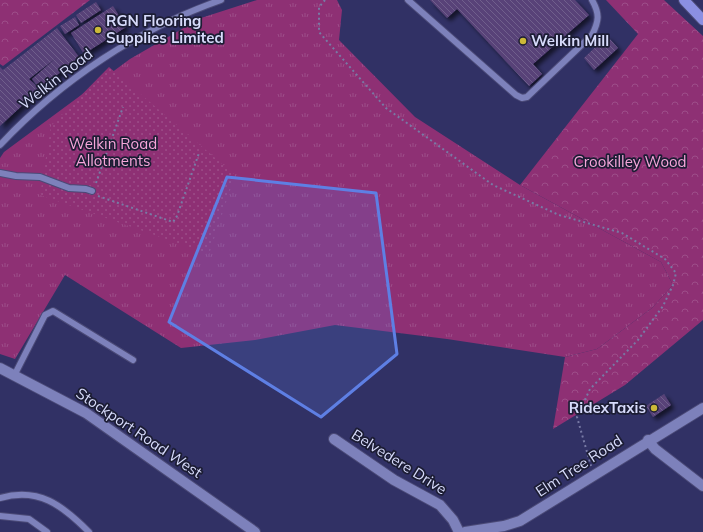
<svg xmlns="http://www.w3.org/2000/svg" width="703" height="532" viewBox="0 0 703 532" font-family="Mulish,sans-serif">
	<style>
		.grass { fill: url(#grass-tufts) }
		.forest { fill: url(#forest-crowns) }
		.park { fill: url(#park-dots) }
		.building { fill: url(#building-back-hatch); filter: url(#shadow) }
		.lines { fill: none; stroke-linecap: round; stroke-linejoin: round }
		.lane-casing { stroke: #4b4a77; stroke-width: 8 }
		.street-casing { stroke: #4b4a77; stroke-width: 12 }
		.secondary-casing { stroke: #4b4a77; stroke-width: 12 }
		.primary-casing { stroke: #4b4a77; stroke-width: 12 }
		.path { stroke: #787aa5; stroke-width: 2; stroke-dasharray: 2 3; stroke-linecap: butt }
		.lane { stroke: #7d81bb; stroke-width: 6 }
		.street { stroke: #7d81bb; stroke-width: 10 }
		.secondary { stroke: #7d81bb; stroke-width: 10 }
		.primary { stroke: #8b8fe2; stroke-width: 10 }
		.marked { fill: #5e7fe4; fill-opacity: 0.2; stroke: #5e7fe4; stroke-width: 3; stroke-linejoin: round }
		.poi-dot { fill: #ccb938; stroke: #1c1d34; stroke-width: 1.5 }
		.labels { text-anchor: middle; stroke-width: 3.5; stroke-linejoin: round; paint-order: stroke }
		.poi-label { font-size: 15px; font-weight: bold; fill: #d7dbfb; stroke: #1c1d34; text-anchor: start }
		.street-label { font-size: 15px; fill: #d7dbfb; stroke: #1c1d34 }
		.park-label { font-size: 15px; fill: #f6a6da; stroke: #1c1d34 }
	</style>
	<defs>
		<pattern id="grass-tufts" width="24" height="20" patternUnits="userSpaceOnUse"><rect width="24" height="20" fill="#8e3074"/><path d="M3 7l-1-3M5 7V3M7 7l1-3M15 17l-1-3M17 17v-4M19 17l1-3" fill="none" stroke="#9d4d89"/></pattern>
		<pattern id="forest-crowns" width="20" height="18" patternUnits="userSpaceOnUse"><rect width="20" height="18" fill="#8e3074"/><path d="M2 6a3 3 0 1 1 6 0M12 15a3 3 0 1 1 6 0" fill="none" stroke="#9d4d89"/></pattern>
		<pattern id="park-dots" width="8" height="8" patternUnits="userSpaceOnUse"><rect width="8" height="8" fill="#8e3074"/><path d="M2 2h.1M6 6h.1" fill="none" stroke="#9d4d89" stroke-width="1.8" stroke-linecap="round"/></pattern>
		<pattern id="building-back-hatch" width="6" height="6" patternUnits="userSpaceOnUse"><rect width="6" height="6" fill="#584378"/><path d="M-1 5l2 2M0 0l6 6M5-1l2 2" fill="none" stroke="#6f5e8c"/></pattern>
		<filter id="shadow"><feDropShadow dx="3.5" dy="3.5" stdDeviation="2" flood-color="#0009"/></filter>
	</defs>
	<rect width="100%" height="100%" fill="#313165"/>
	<polygon class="grass" points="257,0 337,0 342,10 339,40 415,117 520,185 661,262 673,285 652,308 597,349 565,357 447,339 335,325 255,340 181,348 65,275 15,359 0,354 0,158 4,152 130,59 201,18"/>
	<g class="forest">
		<polygon points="0,0 90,0 3,66 0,64"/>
		<polygon points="606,0 664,0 703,36 703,320 625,385 553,429 565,357 597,349 652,308 673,285 661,262 520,185 638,34"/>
	</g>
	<polygon class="park" points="109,67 235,175 209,254 40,195 51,126"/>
	<g class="building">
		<polygon points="430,0 575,0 589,15 533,64 542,74 529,86 457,9 447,18"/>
		<polygon points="96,2 101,10 81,23 76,15"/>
		<polygon points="113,6 126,27 84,54 71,33"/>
		<polygon points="75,17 79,25 65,34 60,26"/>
		<polygon points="57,28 79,57 40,89 32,79 56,58 29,79 40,89 0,126 0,67 3,70"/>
		<polygon points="607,36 618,48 594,70 584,58"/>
		<polygon points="664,394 671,405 653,417 646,406"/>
	</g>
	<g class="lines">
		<g class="lane-casing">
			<g id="lane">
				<path d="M408 0 516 95 522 98 527 97 592 35C599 21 600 14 592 0"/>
				<path d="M0 145C60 81 138 29 221 0"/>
				<polyline points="0,173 16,176 40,177 69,188 86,189 92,191"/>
				<polyline points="15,374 45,315 53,311 133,360"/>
				<path d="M0 498C39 487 62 505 89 532"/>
				<polyline points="0,516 29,519 47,532"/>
			</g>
		</g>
		<g class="street-casing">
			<g id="street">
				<polyline points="334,439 394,480 440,505 453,520 459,532"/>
				<polyline points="648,440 655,449 703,486"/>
				<polyline points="465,532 504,526 520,521 703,408"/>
			</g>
		</g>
		<g class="secondary-casing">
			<polyline id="secondary" points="0,368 86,413 255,532"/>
		</g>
		<g class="primary-casing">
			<polyline id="primary" points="684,0 703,20"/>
		</g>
		<g class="path">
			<polyline points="325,0 319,7 319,32 386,108 493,185 559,215 622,233 665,259 676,273 673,285 663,306 638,340 590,389 577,417 591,466"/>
			<polyline points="96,183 123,107"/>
			<polyline points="98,196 173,222 177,216 199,153"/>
		</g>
		<use href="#lane" class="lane"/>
		<use href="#street" class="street"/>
		<use href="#secondary" class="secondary"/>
		<use href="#primary" class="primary"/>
	</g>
	<path class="marked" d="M227 177 376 193 397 354 321 417 169 322Z"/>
	<g class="poi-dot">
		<circle cx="98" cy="30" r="4"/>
		<circle cx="523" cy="41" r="4"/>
		<circle cx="654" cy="408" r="4"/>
	</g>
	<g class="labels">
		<g class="poi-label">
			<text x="106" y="26">RGN Flooring<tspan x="106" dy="17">Supplies Limited</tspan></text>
			<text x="531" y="46">Welkin Mill</text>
			<text x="646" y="413" text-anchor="end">RidexTaxis</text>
		</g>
		<g class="street-label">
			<text transform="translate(56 79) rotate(-38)" y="5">Welkin Road</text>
			<text transform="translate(139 433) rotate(34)" y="5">Stockport Road West</text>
			<text transform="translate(399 462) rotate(32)" y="5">Belvedere Drive</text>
			<text transform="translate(579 466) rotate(-33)" y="5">Elm Tree Road</text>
		</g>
		<g class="park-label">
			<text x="113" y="149">Welkin Road<tspan x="113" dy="17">Allotments</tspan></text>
			<text x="630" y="167">Crookilley Wood</text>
		</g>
	</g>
</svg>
